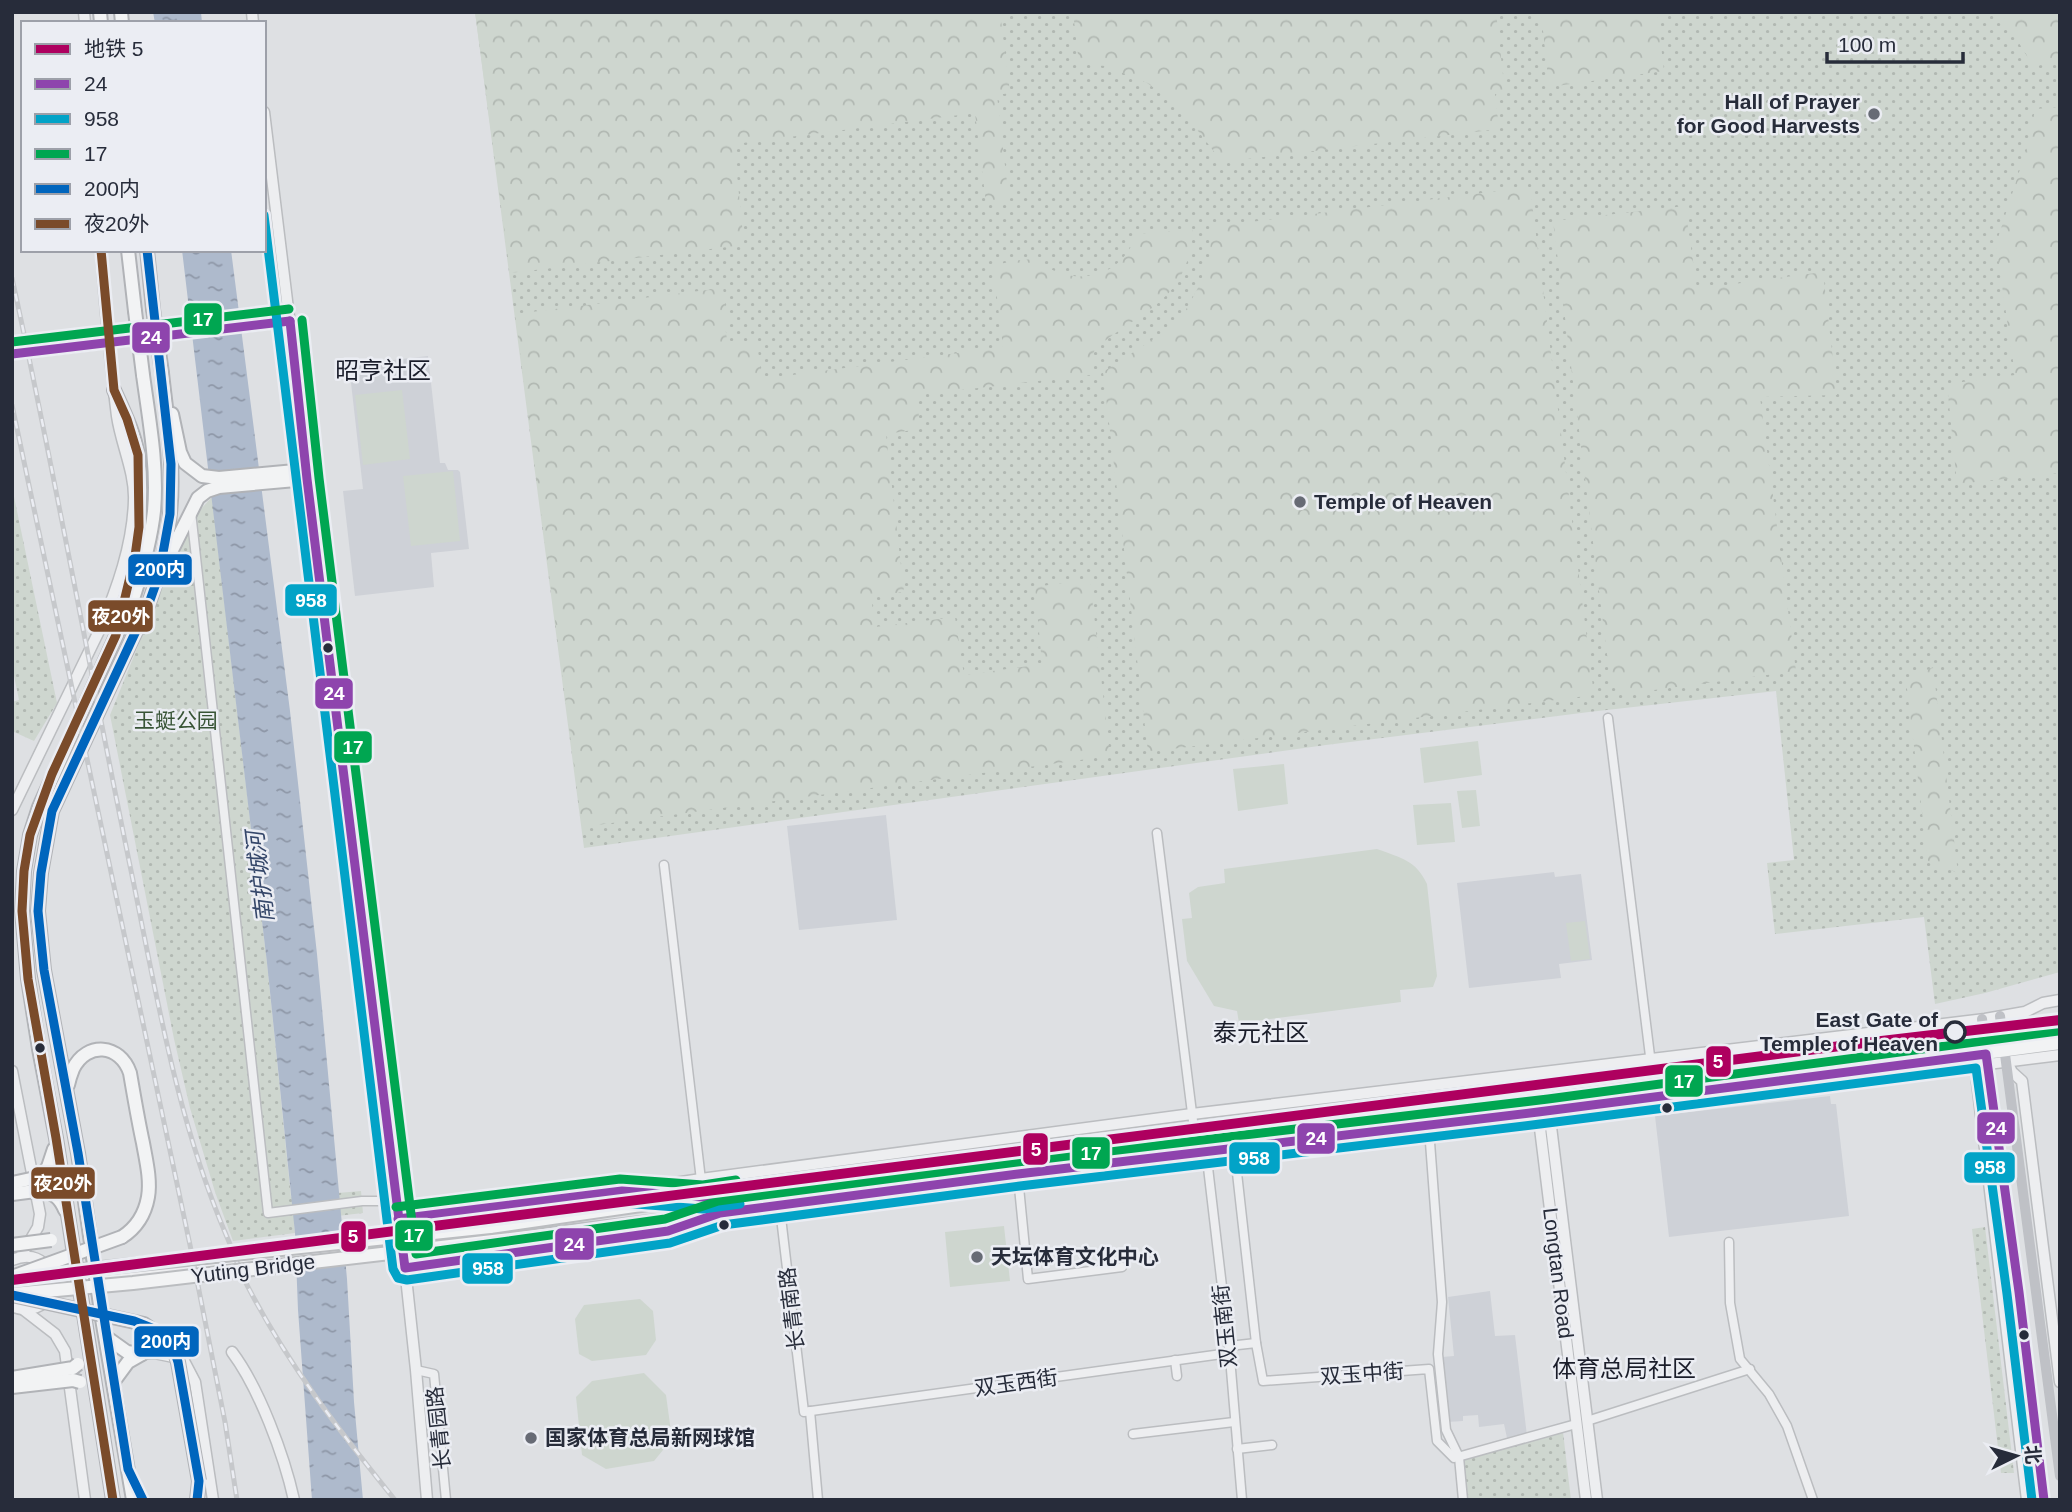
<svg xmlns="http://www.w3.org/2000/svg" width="2072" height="1512" viewBox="0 0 2072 1512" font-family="Helvetica,'Noto Sans SC',sans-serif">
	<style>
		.built { fill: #ced1d7 }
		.grass { fill: url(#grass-dots) }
		.forest { fill: url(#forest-crowns) }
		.garden { fill: #ced6cf }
		.water { fill: url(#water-ripples) }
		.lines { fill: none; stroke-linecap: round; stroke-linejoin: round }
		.minor-casing { stroke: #bbbdc0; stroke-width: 11 }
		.tertiary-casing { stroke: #bbbdc0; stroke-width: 13 }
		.primary-casing { stroke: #bbbdc0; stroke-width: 16 }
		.trunk-casing { stroke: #b1b3b7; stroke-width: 16 }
		.minor { stroke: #edeef0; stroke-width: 8 }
		.tertiary { stroke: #edeef0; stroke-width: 10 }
		.secondary { stroke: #bfc1c6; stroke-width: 10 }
		.primary { stroke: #f2f3f4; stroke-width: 12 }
		.trunk { stroke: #f2f3f4; stroke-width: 12 }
		.rail-casing { stroke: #c6c8cb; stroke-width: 5 }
		.rail { stroke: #ebedf3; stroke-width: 2.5; stroke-dasharray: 8; stroke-linecap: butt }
		.primary-bridge-casing { stroke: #bbbdc0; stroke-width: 16; stroke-linecap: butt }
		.trunk-bridge-casing { stroke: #b1b3b7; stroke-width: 16; stroke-linecap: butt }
		.primary-bridge { stroke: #f2f3f4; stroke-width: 12 }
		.trunk-bridge { stroke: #f2f3f4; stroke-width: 12 }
		.bus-1-casing { stroke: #ebedf3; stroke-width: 14 }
		.bus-2-casing { stroke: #ebedf3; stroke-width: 14 }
		.bus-3-casing { stroke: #ebedf3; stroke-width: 14 }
		.bus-4-casing { stroke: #ebedf3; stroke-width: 14 }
		.bus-5-casing { stroke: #ebedf3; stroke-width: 14 }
		.bus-1 { stroke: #8e44ad; stroke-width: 9 }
		.bus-2 { stroke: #02a3c7; stroke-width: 9 }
		.bus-3 { stroke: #00a651; stroke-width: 9 }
		.bus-4 { stroke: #0065bd; stroke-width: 9 }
		.bus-5 { stroke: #7a4b2a; stroke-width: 9 }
		.metro-1-casing { stroke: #ebedf3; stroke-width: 16 }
		.metro-1 { stroke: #ae005f; stroke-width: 10 }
		.poi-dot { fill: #676b75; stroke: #ebedf3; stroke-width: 2.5 }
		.bus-dot { fill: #272c3a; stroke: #ebedf3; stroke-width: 2.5 }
		.stop-dot { fill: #ebedf3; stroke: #272c3a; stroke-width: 3.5 }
		.labels { text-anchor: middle; stroke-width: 5; stroke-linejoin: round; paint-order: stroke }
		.poi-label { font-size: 21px; font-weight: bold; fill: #272c3a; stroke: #ebedf3; text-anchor: start }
		.park-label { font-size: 21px; fill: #385436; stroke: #ebedf3 }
		.stop-label { font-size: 21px; font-weight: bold; fill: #272c3a; stroke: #ebedf3; text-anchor: end }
		.street-label { font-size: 21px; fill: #272c3a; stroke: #ebedf3 }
		.water-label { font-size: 23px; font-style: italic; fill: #35476a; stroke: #ebedf3 }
		.quarter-label { font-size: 24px; fill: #1a1d2a; stroke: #ebedf3 }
		.line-badge { stroke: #ebedf3; stroke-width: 2.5 }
		.badge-label { font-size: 19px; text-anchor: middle; font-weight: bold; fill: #fff }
	</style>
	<defs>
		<pattern id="grass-dots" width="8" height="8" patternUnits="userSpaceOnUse" patternTransform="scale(1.75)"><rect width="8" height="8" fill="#ced6cf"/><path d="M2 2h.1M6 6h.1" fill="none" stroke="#b1b8b2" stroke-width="1.8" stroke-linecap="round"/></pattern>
		<pattern id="forest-crowns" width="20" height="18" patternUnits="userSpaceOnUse" patternTransform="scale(1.75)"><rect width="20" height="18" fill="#ced6cf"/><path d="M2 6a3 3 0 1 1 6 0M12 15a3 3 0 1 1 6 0" fill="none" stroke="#b1b8b2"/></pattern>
		<pattern id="water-ripples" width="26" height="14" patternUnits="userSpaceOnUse" patternTransform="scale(1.75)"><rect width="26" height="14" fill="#aebacc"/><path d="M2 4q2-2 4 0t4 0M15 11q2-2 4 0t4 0" fill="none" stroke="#8e97a7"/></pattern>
	</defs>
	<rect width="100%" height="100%" fill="#dee0e3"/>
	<g class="built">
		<polygon points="428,356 440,463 445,463 448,470 458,470 460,472 469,549 431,553 434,587 355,596 343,491 363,489 349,365"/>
		<polygon points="886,815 897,920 799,930 787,826"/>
		<polygon points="1554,872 1555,877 1581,874 1592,960 1559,964 1561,978 1469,988 1457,883"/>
		<polygon points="1830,1096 1831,1104 1836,1104 1849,1216 1669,1237 1655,1116"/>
		<polygon points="1490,1291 1495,1336 1515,1335 1527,1436 1507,1438 1504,1424 1479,1427 1478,1415 1463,1416 1463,1421 1447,1422 1442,1357 1454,1356 1448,1297"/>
	</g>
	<g class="grass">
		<polygon points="475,12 2060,12 2060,972 1985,993 1935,1004 1924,917 1775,934 1767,863 1794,860 1776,691 1589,712 1326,745 584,848"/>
		<polygon points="12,487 57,703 34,741 14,732 12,734 12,702 19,700 12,666"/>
		<polygon points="212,497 267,963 291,1197 361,1191 363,1213 294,1221 295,1233 233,1241 215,1192 190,1108 174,1039 110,715 188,523"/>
		<polygon points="1985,1227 2014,1473 2001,1473 1972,1229"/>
		<polygon points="1563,1432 1571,1500 1466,1500 1463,1465 1465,1459"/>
	</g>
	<g class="forest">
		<polygon points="475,12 1000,12 1010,93 997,95 1009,201 986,203 975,113 734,144 744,245 510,273"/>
		<polygon points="1073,12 1496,12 1505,93 1495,94 1499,129 1222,162 1185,114 1169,98 1147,83 1106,66 1079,64"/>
		<polygon points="1541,12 1657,12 1664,71 1549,87"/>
		<polygon points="2000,12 2060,12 2060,63 2033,66"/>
		<polygon points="2060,107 2060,473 1957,484 1947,384 2015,375 1996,244 2030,138 2035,109"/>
		<polygon points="1530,187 1594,695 1148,752 1103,372 1158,336 1183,315 1199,286 1210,256 1211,227"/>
		<polygon points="1685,206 1697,289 1823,272 1837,395 1760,397 1796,671 1624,694 1623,686 1611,687 1553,221"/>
		<path d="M1193 229C1188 302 1144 308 1096 348L1091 357V375L917 395 920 429 886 434 904 592 871 596 875 627 955 617 964 675 1042 664 1035 587 1090 579 1110 756 582 827 515 314 723 288 728 325 725 326 728 346 757 343 762 379 1003 347 993 265C1003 264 1023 258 1032 260 1040 262 1052 271 1062 274 1096 283 1126 267 1136 234Z"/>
		<polygon points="1933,667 1958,873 1928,861 1906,681"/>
	</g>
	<g class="garden">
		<polygon points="402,390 410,459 363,465 355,395"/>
		<polygon points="453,471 460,541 411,546 403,476"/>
		<polygon points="1478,741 1482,775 1424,783 1420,748"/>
		<polygon points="1284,764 1288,804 1238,811 1233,769"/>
		<polygon points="1476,790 1480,826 1462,828 1457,791"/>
		<polygon points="1451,803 1455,842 1417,845 1413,805"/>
		<path d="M1377 849C1401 858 1416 860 1427 884L1437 976 1433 987 1400 990 1401 1002 1239 1023 1237 1011 1214 1006 1187 961 1182 919 1192 918 1189 893 1198 887 1225 883 1224 869Z"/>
		<polygon points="1585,921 1590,959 1571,961 1566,923"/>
		<polygon points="1004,1226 1010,1281 950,1287 945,1232"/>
		<polygon points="640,1299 653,1311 656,1340 646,1355 592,1361 579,1354 575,1319 584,1305"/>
		<polygon points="644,1373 666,1395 672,1439 654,1461 606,1469 582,1455 576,1397 592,1381"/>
	</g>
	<g class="water">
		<polygon points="153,12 201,12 202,23 155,23"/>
		<polygon points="182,250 231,250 290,711 317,954 347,1279 354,1402 363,1500 312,1500 298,1310 295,1233 267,963"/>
	</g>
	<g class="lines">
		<g class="minor-casing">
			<g id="minor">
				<polyline points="191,512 268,1213 362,1201 396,1201"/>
				<polyline points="1608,718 1652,1072"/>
				<polyline points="1157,833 1194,1129"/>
				<polyline points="664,865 703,1197"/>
				<polyline points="1429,1129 1442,1302 1438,1354 1446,1430 1459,1457 1463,1500"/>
				<polyline points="1235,1155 1256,1343"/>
				<polyline points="1207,1159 1229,1346 1242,1500"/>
				<polyline points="1018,1177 1028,1279 1122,1267"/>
				<polyline points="780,1209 804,1412 1229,1353"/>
				<polyline points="1729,1242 1730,1303 1740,1359 1769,1394 1787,1426 1813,1500"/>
				<polyline points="1229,1346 1256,1343 1263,1381 1429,1369 1437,1441 1454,1458 1576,1424"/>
				<polyline points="1175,1360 1177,1376"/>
				<polyline points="416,1370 434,1374 446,1500"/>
				<polyline points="810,1411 818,1500"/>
				<polyline points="1587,1421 1750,1369"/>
				<polyline points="1133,1434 1234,1422"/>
				<polyline points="1237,1449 1272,1445"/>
			</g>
		</g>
		<g class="tertiary-casing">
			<g id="tertiary">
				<polyline points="84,12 85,23"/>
				<polyline points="252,12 253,23"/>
				<polyline points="264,112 405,1268 416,1370 427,1500"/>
				<polyline points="12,354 290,321"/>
				<path d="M12 810 100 629C117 589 133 544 134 500 135 472 121 444 117 416 110 361 105 305 101 250"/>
				<polyline points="2007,1062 2012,1072 2022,1081 2060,1382"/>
				<polyline points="1987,1064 1977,1082 2027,1500"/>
				<polyline points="12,1071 40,1214 38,1227 21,1256"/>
				<polyline points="1546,1086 1597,1500"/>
				<polyline points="1535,1088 1586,1500"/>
				<polyline points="622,1191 701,1179 1192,1114 1985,1019 2025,1012 2043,1003 2060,1000"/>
				<polyline points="642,1193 683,1195"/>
				<polyline points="436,1213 442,1263"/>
				<polyline points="398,1219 627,1192"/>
				<polyline points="668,1231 781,1213 1041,1180 1299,1151 2060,1055"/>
				<path d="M12 1260C27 1254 38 1256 49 1268"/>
				<polyline points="405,1268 674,1229"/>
				<polyline points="52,1290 62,1281 402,1244"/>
				<path d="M12 1306C25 1312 38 1310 48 1299"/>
				<polyline points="24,1310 55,1334 65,1351 85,1500"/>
				<path d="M232 1352C259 1388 284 1455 294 1500"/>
				<polyline points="142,1354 154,1353 183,1359 195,1382 213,1500"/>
			</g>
		</g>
		<g class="primary-casing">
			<g id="primary">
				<polyline points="490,1227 786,1184 1194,1129 1459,1098 1652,1072 1960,1038 2060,1025"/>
				<polyline points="493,1241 756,1209 1018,1174 1550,1111 2060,1043"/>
			</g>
		</g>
		<g class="trunk-casing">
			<g id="trunk">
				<polyline points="100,12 101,23"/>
				<polyline points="121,12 122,23"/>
				<polyline points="128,250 135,311"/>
				<polyline points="147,250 153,309"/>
				<path d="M114 390C123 410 135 434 138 456 145 508 134 558 123 607"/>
				<polyline points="172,414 180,452 185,463 202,476 219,478 306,470"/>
				<polyline points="164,566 198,498 207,491 219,487 307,479"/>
				<path d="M68 1085C69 1080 71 1074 73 1069 87 1041 120 1044 130 1073 134 1096 138 1120 143 1143 146 1160 151 1180 148 1197 145 1214 136 1228 122 1237"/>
				<polyline points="40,1177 48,1167 54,1149"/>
				<path d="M43 1190C54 1194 60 1198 65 1210"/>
				<path d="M93 1257 78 1153 44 970 38 911 41 873 52 811 149 603C159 574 168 544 170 513 175 467 167 419 162 373"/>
				<path d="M75 1260 56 1138 39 1049 28 979 22 911 24 871 30 835 39 807 134 596C143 568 151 540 154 511 158 466 149 419 143 375"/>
				<polyline points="100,1307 133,1500"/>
				<polyline points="83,1308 113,1500"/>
				<polyline points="106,1337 127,1352 142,1354"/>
				<polyline points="114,1381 128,1362 142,1354"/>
				<polyline points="197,1500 199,1481"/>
			</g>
		</g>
		<use href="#minor" class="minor"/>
		<use href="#tertiary" class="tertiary"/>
		<g class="secondary">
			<polyline points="2000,1016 2060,1476"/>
			<polyline points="1982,1019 2019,1292 2044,1500"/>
		</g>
		<use href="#primary" class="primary"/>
		<use href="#trunk" class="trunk"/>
		<g class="rail-casing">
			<g id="rail">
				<path d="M12 278C56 479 92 683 134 885 158 1004 179 1125 227 1237 234 1253 239 1270 247 1285 287 1363 340 1432 395 1500"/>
				<polyline points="12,405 190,1245 225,1422 237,1500"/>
			</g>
		</g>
		<use href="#rail" class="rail"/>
		<g class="primary-bridge-casing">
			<g id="primary-bridge">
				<polyline points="17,1277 490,1227"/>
				<polyline points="13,1294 133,1283 493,1241"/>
			</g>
		</g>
		<g class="trunk-bridge-casing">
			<g id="trunk-bridge">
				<polyline points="153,309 162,373"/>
				<polyline points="135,311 143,375"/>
				<polyline points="12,1183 40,1177"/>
				<polyline points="12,1194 43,1190"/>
				<polyline points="12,1245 51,1240"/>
				<polyline points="93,1257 100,1305"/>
				<polyline points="75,1260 83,1308"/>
				<polyline points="12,1277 122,1237"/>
				<polyline points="12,1295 144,1324 163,1337 175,1353 178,1362 199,1481"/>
				<polyline points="12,1378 73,1368 78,1364"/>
				<polyline points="12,1387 73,1380 80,1382"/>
			</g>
		</g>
		<use href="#primary-bridge" class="primary-bridge"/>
		<use href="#trunk-bridge" class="trunk-bridge"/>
		<g class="bus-1-casing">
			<g id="bus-1">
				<polyline points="290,321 307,479 405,1268 668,1231 720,1213 1018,1174 1538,1112 1986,1054 2019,1292 2044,1500"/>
				<polyline points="12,354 290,321"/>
				<polyline points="398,1219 622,1191 703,1197 738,1192"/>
			</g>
		</g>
		<g class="bus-2-casing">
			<g id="bus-2">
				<polyline points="264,215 393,1269 398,1278 407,1280 670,1243 723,1225 1020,1186 1540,1124 1976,1068 2007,1294 2032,1500"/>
				<polyline points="400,1231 622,1203 703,1209 740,1204"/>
			</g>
		</g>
		<g class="bus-3-casing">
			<g id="bus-3">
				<polyline points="302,320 319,478 416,1254 665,1219 718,1201 1017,1162 1548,1099 2058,1031"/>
				<polyline points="12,342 289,309"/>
				<polyline points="396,1207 620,1179 703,1185 736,1180"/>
			</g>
		</g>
		<g class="bus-4-casing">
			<g id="bus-4">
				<polyline points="12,1295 134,1321 154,1329 163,1337 175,1353 178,1362 199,1481 197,1500"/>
				<polyline points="143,1500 128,1469 78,1153 44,970 38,911 41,873 52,811 149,603 159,575 170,514 171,464 147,250"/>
			</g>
		</g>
		<g class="bus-5-casing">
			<polyline id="bus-5" points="101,250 114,390 127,419 138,455 139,527 135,556 116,635 52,774 30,835 24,871 22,911 28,979 56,1138 113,1500"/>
		</g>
		<use href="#bus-1" class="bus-1"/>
		<use href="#bus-2" class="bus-2"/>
		<use href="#bus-3" class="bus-3"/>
		<use href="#bus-4" class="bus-4"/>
		<use href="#bus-5" class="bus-5"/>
		<g class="metro-1-casing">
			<polyline id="metro-1" points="12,1280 1856,1044 2060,1020"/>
		</g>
		<use href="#metro-1" class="metro-1"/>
	</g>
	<g class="poi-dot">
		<circle cx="1874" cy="114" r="7"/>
		<circle cx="1300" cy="502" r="7"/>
		<circle cx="977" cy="1257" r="7"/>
		<circle cx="531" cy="1438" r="7"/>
	</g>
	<g class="bus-dot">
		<circle cx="328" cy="648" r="6"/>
		<circle cx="40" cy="1048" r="6"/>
		<circle cx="1667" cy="1108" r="6"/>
		<circle cx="724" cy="1225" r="6"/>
		<circle cx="2024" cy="1335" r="6"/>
	</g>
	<circle class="stop-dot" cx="1955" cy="1032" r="10"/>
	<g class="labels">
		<g class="poi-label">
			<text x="1860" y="109" text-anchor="end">Hall of Prayer<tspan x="1860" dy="24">for Good Harvests</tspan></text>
			<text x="1314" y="509">Temple of Heaven</text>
			<text x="991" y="1264">天坛体育文化中心</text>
			<text x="545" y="1445">国家体育总局新网球馆</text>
		</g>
		<g class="park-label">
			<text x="176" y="728">玉蜓公园</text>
		</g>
		<g class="stop-label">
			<text x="1938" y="1027">East Gate of<tspan x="1938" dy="24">Temple of Heaven</tspan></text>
		</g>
		<g class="street-label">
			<text transform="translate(253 1269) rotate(-7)" y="7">Yuting Bridge</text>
			<text transform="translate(1558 1273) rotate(83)" y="7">Longtan Road</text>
			<text transform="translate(792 1309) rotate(-97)" y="7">长青南路</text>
			<text transform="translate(1225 1326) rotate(-96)" y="7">双玉南街</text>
			<text transform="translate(1362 1374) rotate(-4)" y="7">双玉中街</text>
			<text transform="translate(1016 1383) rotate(-8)" y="7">双玉西街</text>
			<text transform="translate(439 1428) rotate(-96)" y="7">长青园路</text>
		</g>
		<g class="water-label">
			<text transform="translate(260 877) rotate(-97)" y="8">南护城河</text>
		</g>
		<g class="quarter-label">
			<text x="383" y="379">昭亨社区</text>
			<text x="1261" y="1041">泰元社区</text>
			<text x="1624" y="1377">体育总局社区</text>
		</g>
	</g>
	<g class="line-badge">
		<rect x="183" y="302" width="40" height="34" rx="7" fill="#00a651"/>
		<rect x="131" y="321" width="40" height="33" rx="7" fill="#8e44ad"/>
		<rect x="127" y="553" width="66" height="33" rx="7" fill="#0065bd"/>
		<rect x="284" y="583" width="54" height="34" rx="7" fill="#02a3c7"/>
		<rect x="87" y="599" width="67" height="34" rx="7" fill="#7a4b2a"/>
		<rect x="314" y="677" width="40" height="33" rx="7" fill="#8e44ad"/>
		<rect x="333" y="730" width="40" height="34" rx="7" fill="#00a651"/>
		<rect x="1705" y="1045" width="27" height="33" rx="7" fill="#ae005f"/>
		<rect x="1664" y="1064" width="40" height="34" rx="7" fill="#00a651"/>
		<rect x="1976" y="1111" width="40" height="34" rx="7" fill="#8e44ad"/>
		<rect x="1296" y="1122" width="40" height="33" rx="7" fill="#8e44ad"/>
		<rect x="1022" y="1132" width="27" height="34" rx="7" fill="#ae005f"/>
		<rect x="1071" y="1136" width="40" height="34" rx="7" fill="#00a651"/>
		<rect x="1228" y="1141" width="53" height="34" rx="7" fill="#02a3c7"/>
		<rect x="1963" y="1151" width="53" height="33" rx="7" fill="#02a3c7"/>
		<rect x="30" y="1166" width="66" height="34" rx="7" fill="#7a4b2a"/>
		<rect x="394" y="1219" width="40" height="33" rx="7" fill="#00a651"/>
		<rect x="340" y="1220" width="27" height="33" rx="7" fill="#ae005f"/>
		<rect x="554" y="1227" width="41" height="34" rx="7" fill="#8e44ad"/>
		<rect x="461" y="1252" width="53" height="33" rx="7" fill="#02a3c7"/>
		<rect x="133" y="1325" width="67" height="33" rx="7" fill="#0065bd"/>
	</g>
	<g class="badge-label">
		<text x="203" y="326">17</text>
		<text x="151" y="344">24</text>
		<text x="160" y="576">200内</text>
		<text x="311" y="607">958</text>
		<text x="121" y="623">夜20外</text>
		<text x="334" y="700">24</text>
		<text x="353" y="754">17</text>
		<text x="1718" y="1068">5</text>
		<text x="1684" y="1088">17</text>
		<text x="1996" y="1135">24</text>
		<text x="1316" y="1145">24</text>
		<text x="1036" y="1156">5</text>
		<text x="1091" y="1160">17</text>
		<text x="1254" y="1165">958</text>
		<text x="1990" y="1174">958</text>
		<text x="63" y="1190">夜20外</text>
		<text x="414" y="1242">17</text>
		<text x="353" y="1243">5</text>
		<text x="574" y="1251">24</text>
		<text x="488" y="1275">958</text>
		<text x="166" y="1348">200内</text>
	</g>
	<rect width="2072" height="1512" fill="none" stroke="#272c3a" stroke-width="28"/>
	<rect x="21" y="21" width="245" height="231" fill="#ebedf3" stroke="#9da0a9" stroke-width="2"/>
	<rect x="35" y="44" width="35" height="10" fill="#ae005f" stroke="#9da0a9" stroke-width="2"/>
	<text x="84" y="56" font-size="21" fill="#272c3a">地铁 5</text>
	<rect x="35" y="79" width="35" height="10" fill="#8e44ad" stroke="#9da0a9" stroke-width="2"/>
	<text x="84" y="91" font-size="21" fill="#272c3a">24</text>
	<rect x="35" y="114" width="35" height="10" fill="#02a3c7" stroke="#9da0a9" stroke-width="2"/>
	<text x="84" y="126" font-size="21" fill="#272c3a">958</text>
	<rect x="35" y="149" width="35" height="10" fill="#00a651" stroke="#9da0a9" stroke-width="2"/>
	<text x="84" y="161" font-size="21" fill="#272c3a">17</text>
	<rect x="35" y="184" width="35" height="10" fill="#0065bd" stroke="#9da0a9" stroke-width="2"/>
	<text x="84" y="196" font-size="21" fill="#272c3a">200内</text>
	<rect x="35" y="219" width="35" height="10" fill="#7a4b2a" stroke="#9da0a9" stroke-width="2"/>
	<text x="84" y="231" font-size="21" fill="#272c3a">夜20外</text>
	<g transform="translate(2016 1456) rotate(85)" stroke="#ebedf3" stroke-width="5" paint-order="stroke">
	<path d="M0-5L12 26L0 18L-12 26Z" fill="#272c3a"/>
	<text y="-10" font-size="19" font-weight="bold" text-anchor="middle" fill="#272c3a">北</text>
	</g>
	<path d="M1827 52v10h136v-10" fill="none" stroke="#272c3a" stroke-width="3.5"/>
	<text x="1838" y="52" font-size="21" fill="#272c3a" stroke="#ebedf3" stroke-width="5" paint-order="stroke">100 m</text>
</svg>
